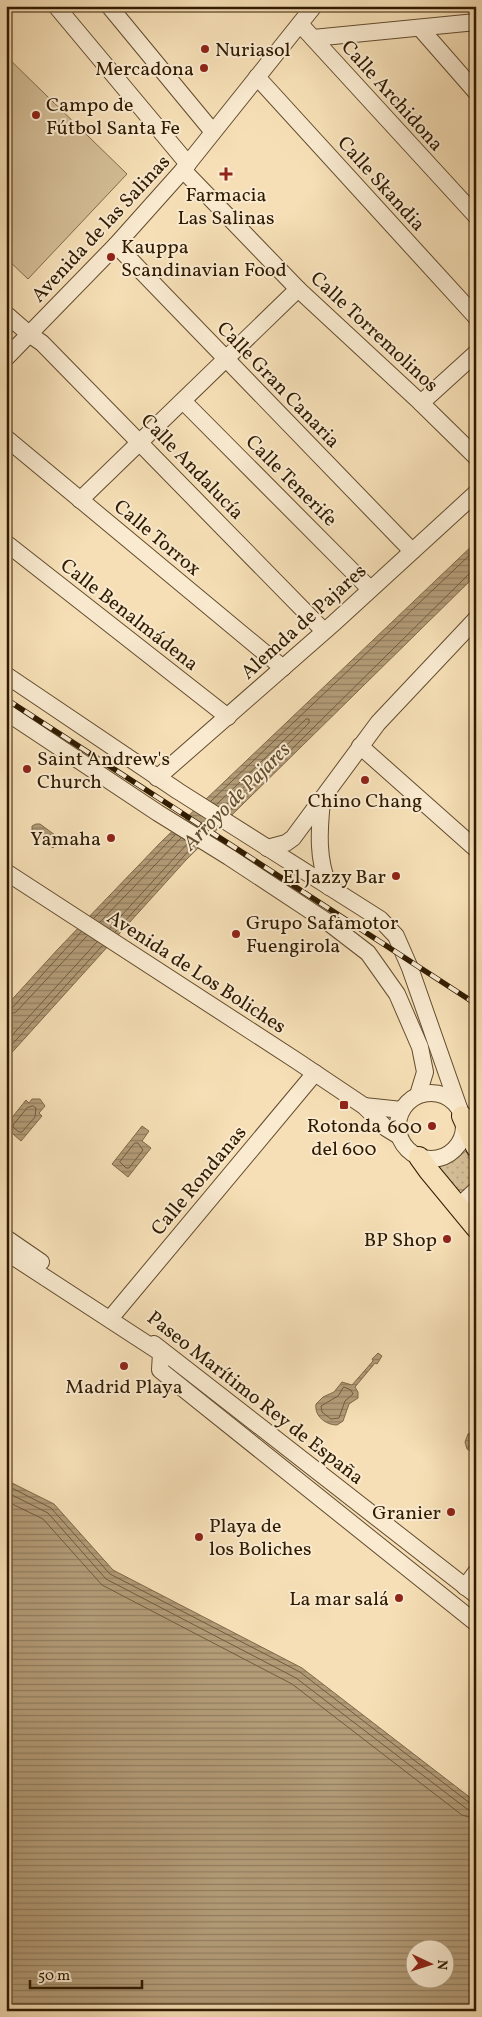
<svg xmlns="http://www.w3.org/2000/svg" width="482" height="2017" viewBox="0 0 482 2017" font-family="Vollkorn,serif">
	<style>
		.grass { fill: url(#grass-dots); stroke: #826c4c }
		.garden { fill: #d4be97; stroke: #826c4c }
		.water { fill: url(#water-rules); stroke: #7f6848; fill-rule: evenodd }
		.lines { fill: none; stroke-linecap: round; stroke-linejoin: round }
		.shore { stroke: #725c3c; stroke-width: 1 }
		.minor-casing { stroke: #624c2e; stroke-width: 18 }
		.major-casing { stroke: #301b00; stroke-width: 22 }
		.minor { stroke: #f9ead0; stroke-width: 16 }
		.major { stroke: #f6dfb6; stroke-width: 20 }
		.rail-casing { stroke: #301b00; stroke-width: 5.5 }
		.rail { stroke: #f9ead0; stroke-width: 4; stroke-dasharray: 11; stroke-linecap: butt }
		.poi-dot { fill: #8f2418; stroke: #f9ead0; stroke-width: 2 }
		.labels { text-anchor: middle; stroke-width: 4; stroke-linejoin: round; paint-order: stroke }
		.poi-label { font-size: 20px; fill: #301b00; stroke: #f9ead0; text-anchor: end }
		.street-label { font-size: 20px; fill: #301b00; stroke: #f9ead0 }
		.water-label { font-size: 21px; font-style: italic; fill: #644f30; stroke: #f9ead0 }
	</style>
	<defs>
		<pattern id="grass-dots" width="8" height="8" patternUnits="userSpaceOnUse" patternTransform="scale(1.25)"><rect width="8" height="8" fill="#d4be97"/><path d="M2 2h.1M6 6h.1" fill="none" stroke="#b6a380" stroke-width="1.8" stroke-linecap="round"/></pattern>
		<pattern id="water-rules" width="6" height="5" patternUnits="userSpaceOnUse" patternTransform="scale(1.25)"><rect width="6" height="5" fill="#b39c78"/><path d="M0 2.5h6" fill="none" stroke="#927e60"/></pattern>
	</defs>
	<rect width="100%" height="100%" fill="#f6dfb6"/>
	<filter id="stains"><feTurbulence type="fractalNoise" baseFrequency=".004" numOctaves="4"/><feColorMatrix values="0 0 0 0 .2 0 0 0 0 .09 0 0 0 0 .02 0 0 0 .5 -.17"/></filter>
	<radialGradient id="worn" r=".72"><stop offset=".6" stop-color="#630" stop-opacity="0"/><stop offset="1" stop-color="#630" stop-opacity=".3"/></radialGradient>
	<path class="grass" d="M466 1151C472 1164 482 1180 466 1190H454L433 1167 450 1162Z"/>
	<polygon class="garden" points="6,56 127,174 28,279 6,258"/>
	<g class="water">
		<polygon points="476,542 476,575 186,860 6,1059 6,1006 58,949 162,841"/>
		<polygon points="36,824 40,824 59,838 53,848 32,832 32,826"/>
		<polygon points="32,1099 40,1099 45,1106 39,1113 42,1116 21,1141 6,1128 6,1125 26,1100 29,1103"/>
		<polygon points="142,1126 149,1131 142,1141 151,1148 128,1177 112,1164"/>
		<path d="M378 1353 382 1356 377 1364 375 1363 355 1387 358 1392V1398L349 1404 343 1421 337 1425C326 1425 314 1416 316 1404L323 1397 334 1392 342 1382 352 1385 373 1361 372 1359Z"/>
		<polygon points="476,1430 476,1453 475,1453 467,1449 465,1442 468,1434"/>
		<path d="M6 1480 54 1504 113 1570 302 1668 476 1802V2011H6ZM414 1950H444V1980H414Z"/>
	</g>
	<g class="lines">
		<g class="shore">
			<polyline points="211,801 476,549"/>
			<polyline points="217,804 306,719 309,719 309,723 223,808"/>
			<polyline points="228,812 470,573 476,571"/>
			<polyline points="94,918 175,835"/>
			<polyline points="100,922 181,838"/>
			<polyline points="110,928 188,843"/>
			<polyline points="115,932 193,846"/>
			<polyline points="6,1009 12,1008 81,932"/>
			<polyline points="6,1016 16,1012 87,936"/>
			<polyline points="6,1042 97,942"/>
			<polyline points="6,1051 102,946"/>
			<polygon points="33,1106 36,1108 35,1117 22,1132 19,1132 13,1127 13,1125 27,1108"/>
			<polygon points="135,1143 138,1143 143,1150 129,1168 126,1168 120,1162"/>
			<polygon points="344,1387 351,1390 353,1394 345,1401 339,1418 331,1419 322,1412 321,1406 338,1396"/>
			<polyline points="6,1485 51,1508 110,1574 300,1672 471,1804 476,1805"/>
			<polyline points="6,1492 48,1513 106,1579 296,1678 467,1809 476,1812"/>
			<polyline points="6,1501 43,1519 102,1585 292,1684 462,1815 476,1819"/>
		</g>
		<g class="minor-casing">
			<g id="minor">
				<polyline points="56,6 188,164"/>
				<polyline points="109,6 213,132"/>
				<polyline points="300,24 476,216"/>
				<polyline points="420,28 476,92"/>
				<polyline points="313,38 476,22"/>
				<polyline points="257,77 476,317"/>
				<polyline points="183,170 298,289 421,403 476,457"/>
				<polyline points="116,245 412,551"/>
				<polyline points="6,314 29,334 42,343 324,631"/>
				<polyline points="6,358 116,245 183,170 314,6"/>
				<polyline points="183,401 370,589"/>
				<polyline points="421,403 476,353"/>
				<polyline points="6,438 283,668"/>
				<polyline points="80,500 298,289"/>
				<polyline points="6,543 228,717"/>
				<polyline points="6,675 178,791 380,919 396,936 410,968 459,1108"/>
				<polyline points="6,712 158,813 229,857 329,923 368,953 397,994 420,1047 425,1072 418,1095"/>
				<polyline points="360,746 476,849"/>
				<polyline points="157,778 334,623 476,493"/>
				<path d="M322 801C319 831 317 859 329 887"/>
				<polyline points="267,848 286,843 293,838 378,723 476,619"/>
				<polyline points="6,872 297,1061 364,1106 386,1128 399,1136"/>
				<circle cx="431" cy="1126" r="33"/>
				<polyline points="364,1106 402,1110"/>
				<polyline points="458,1207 476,1190"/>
				<polyline points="6,1238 41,1262"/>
				<polyline points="6,1252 161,1353 160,1370 476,1623"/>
				<polyline points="114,1314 315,1073"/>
				<polyline points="154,1344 476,1595"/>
				<polyline points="465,1587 476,1572"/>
			</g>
		</g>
		<g class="major-casing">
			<g id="major">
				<polyline points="462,1116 476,1147"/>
				<polyline points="419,1157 429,1171 476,1228"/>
			</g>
		</g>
		<use href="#minor" class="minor"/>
		<use href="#major" class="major"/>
		<g class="rail-casing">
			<polyline id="rail" points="6,699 476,1004"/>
		</g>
		<use href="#rail" class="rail"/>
	</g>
	<g class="poi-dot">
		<circle cx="205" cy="49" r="5"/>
		<circle cx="204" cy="68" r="5"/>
		<circle cx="36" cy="115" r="5"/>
		<path d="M223.5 166.5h5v5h5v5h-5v5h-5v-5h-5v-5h5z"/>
		<circle cx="111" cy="257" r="5"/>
		<circle cx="27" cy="769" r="5"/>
		<circle cx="365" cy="780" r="5"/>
		<circle cx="111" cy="838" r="5"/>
		<circle cx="396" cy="876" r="5"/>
		<circle cx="236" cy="934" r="5"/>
		<rect x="339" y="1100" width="10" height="10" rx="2.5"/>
		<circle cx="432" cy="1126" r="5"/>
		<circle cx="447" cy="1239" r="5"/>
		<circle cx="124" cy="1366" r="5"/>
		<circle cx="451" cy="1512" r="5"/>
		<circle cx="199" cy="1537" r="5"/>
		<circle cx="399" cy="1598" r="5"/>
	</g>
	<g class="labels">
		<g class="poi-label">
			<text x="215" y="56" text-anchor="start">Nuriasol</text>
			<text x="194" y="75">Mercadona</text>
			<text x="46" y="111" text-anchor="start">Campo de<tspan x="46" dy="23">Fútbol Santa Fe</tspan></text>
			<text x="226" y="201" text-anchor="middle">Farmacia<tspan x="226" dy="23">Las Salinas</tspan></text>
			<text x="121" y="253" text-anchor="start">Kauppa<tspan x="121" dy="23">Scandinavian Food</tspan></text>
			<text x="37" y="765" text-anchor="start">Saint Andrew's<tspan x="37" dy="23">Church</tspan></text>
			<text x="365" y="807" text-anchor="middle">Chino Chang</text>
			<text x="101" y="845">Yamaha</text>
			<text x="386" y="883">El Jazzy Bar</text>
			<text x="246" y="929" text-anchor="start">Grupo Safamotor<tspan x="246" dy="23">Fuengirola</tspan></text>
			<text x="344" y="1132" text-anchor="middle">Rotonda<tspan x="344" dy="23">del 600</tspan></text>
			<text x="422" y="1133">600</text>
			<text x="437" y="1246">BP Shop</text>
			<text x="124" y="1393" text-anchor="middle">Madrid Playa</text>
			<text x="441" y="1519">Granier</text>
			<text x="209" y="1532" text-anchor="start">Playa de<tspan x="209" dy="23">los Boliches</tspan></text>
			<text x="389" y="1605">La mar salá</text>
		</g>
		<g class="street-label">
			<text transform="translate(393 95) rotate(48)" y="7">Calle Archidona</text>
			<text transform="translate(382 183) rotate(48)" y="7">Calle Skandia</text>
			<text transform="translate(100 228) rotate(-47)" y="7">Avenida de las Salinas</text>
			<text transform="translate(375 331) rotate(43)" y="7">Calle Torremolinos</text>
			<text transform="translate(279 384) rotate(46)" y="7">Calle Gran Canaria</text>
			<text transform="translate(193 466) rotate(46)" y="7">Calle Andalucía</text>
			<text transform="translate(292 480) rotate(45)" y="7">Calle Tenerife</text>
			<text transform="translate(158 537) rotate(40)" y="7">Calle Torrox</text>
			<text transform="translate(130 614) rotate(38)" y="7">Calle Benalmádena</text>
			<text transform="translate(303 621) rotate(-42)" y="7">Alemda de Pajares</text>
			<text transform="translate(197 971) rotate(33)" y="7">Avenida de Los Boliches</text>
			<text transform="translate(198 1180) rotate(-50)" y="7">Calle Rondanas</text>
			<text transform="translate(256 1397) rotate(38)" y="7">Paseo Marítimo Rey de España</text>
		</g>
		<g class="water-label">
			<text transform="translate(236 796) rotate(-45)" y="7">Arroyo de Pajares</text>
		</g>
	</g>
	<rect width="482" height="2017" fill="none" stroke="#f6dfb6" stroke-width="25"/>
	<rect x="8" y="8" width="467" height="2002" fill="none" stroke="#301b00" stroke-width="2.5"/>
	<rect x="12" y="12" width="457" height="1992" fill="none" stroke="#301b00"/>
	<g transform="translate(430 1964) rotate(94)"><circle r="24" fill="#f9ead0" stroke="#a9977d"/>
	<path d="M0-4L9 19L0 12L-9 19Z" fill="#8f2418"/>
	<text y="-8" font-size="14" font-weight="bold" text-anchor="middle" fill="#301b00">N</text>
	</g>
	<path d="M30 1980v8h112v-8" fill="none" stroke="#301b00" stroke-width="2.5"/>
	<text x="38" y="1980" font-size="15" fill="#301b00" stroke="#f9ead0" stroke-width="4" paint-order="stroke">50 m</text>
	<rect width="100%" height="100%" filter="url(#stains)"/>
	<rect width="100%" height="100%" fill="url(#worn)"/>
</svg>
